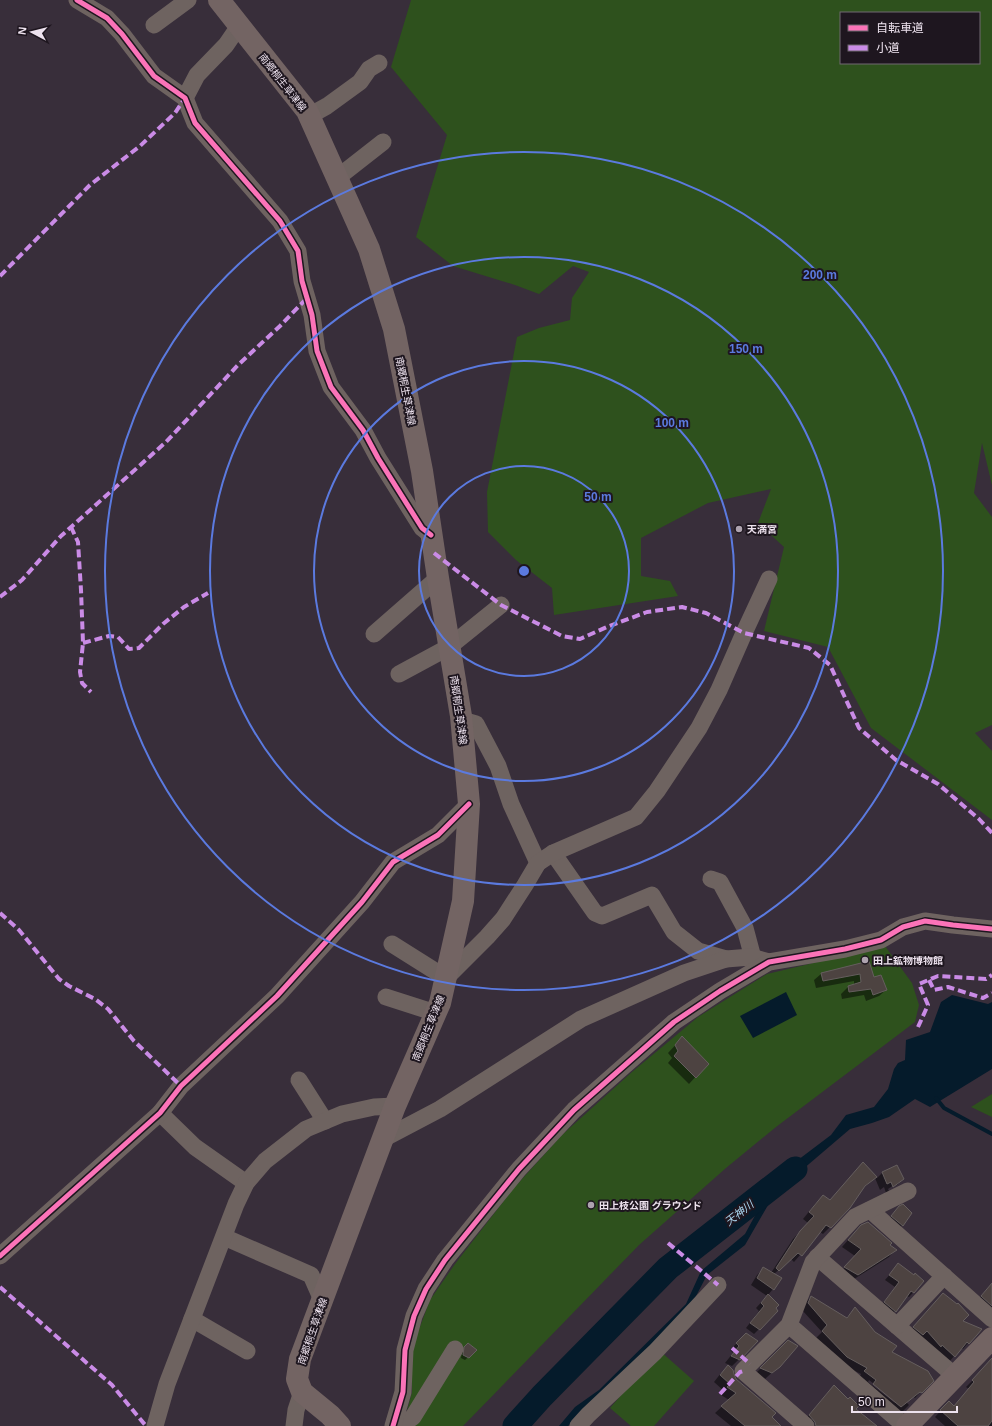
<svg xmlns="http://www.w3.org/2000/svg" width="992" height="1426" viewBox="0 0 992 1426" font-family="Helvetica,'Noto Sans JP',sans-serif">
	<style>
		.green { fill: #2e511d; fill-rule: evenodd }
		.water { fill: #051b2b }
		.shadow { fill: #0007; fill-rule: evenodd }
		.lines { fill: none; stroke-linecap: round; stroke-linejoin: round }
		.stream { stroke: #051b2b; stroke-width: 4 }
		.river { stroke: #051b2b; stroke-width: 25 }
		.building { fill: #4d4341; stroke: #655e5e }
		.street { stroke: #6e6360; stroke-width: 17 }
		.secondary { stroke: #736463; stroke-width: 22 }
		.quiet { stroke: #ca8be6; stroke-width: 4; stroke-dasharray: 8 4; stroke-linecap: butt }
		.cycleway-casing { stroke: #1e161f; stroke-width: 8 }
		.cycleway { stroke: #fb73b8; stroke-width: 5 }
		.ring { fill: none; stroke: #5b7adf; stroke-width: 2 }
		.poi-dot { fill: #aea3af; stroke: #1e161f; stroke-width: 1.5 }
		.labels { text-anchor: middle; stroke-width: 4; stroke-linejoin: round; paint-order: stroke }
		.street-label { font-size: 10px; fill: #ede2ee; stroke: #1e161f }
		.poi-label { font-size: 10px; font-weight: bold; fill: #ede2ee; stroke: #1e161f; text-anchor: start }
		.water-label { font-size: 11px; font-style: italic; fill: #aad5ef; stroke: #1e161f }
		.centre { fill: #5b7adf; stroke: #1e161f; stroke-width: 2 }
		.ring-label { font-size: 12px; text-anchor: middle; font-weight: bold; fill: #5b7adf; stroke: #1e161f; stroke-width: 4; stroke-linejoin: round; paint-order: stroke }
	</style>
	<rect width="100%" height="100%" fill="#382e3a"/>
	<g class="green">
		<path d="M411 0H992V485L982 443 974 493 992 517V725L975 733 992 751V820L871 728 828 647 764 631 784 547 758 523 771 489 708 503 641 538V576L670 581 678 596 554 615 552 588 516 560 488 532 487 492 517 337 539 328 570 320 572 298 589 272 573 266 539 294 515 285 453 266 416 237 447 135 391 67ZM841 13H979V63H841Z"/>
		<polygon points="885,946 912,983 919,1005 915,1022 776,1127 726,1168 639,1245 463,1426 403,1426 412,1392 412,1348 430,1300 455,1264 513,1189 562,1135 632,1072 698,1017 767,974"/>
		<polygon points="992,1094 992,1117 971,1107"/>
		<polygon points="660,1351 694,1381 654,1426 631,1426 610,1408"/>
	</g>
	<g class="water">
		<polygon points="786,992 797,1015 753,1038 740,1016"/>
		<polygon points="952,995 988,1004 992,1002 992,1069 930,1107 915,1099 889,1117 872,1123 850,1129 775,1193 745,1245 707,1275 695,1298 679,1317 568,1426 559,1426 575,1407 599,1390 686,1304 701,1271 745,1234 771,1186 790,1166 831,1135 846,1115 874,1107 888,1089 894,1069 898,1063 905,1060 906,1040 930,1032 941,1002"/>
	</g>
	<g class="shadow">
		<polygon points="868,962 873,979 886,990 879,996 866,1001 864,995 842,999 841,994 848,987 854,985 854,981 816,988 814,980 821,974"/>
		<polygon points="682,1038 707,1064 689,1084 668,1063 672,1058 668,1053"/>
		<polygon points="863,1163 877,1178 882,1173 896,1166 903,1179 897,1185 897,1183 888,1189 889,1191 886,1193 884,1187 880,1190 875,1178 862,1189 849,1208 823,1234 820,1232 794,1262 791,1259 774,1274 773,1289 768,1295 759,1329 754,1334 746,1328 759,1311 756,1308 767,1296 751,1285 757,1275 764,1268 771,1273 793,1239 808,1223 803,1219 816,1203 823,1196 830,1201"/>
		<polygon points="911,1213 902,1225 896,1232 885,1223 893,1214"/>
		<polygon points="854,1233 888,1246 895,1250 889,1257 851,1281 839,1274 855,1256 842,1247"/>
		<polygon points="898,1265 923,1282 909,1297 906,1296 891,1316 880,1307 895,1287 885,1280"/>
		<polygon points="992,1289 992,1312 975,1303 983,1294"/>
		<path d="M811 1297 846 1318 855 1308 890 1353 932 1380 915 1398 893 1380 889 1384 909 1405 898 1416 859 1378 861 1374 841 1364 816 1338 822 1332 802 1310 805 1303ZM869 1380 893 1399 895 1403 868 1382Z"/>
		<polygon points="937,1300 968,1343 963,1349 961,1348 949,1362 908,1333"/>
		<polygon points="746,1334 757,1342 732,1366 725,1363 733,1353 730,1350"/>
		<polygon points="788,1341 779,1366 765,1379 754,1375"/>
		<polygon points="468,1344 476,1350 465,1360 461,1358 462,1351"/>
		<polygon points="992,1361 992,1426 945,1426 935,1417 949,1402 953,1407 969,1389 966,1387"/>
		<polygon points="721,1373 736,1379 780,1426 731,1426 715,1413 729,1400 721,1395 724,1391 714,1382"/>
		<polygon points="828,1392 855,1409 865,1426 820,1426 812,1421 811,1422 816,1426 808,1426 804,1421"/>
	</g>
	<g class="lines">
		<polyline class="stream" points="936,1098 944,1108 992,1134"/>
		<polyline class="river" points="515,1426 542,1396 668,1268 795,1169"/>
	</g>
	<g class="building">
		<polygon points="869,961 874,977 881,975 887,990 873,995 871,989 849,992 848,986 861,982 860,974 823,981 821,973"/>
		<polygon points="682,1036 709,1064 696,1078 674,1056 678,1051 675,1045"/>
		<polygon points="863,1162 877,1177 865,1186 850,1208 831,1228 826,1225 802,1256 798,1253 779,1271 776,1268 800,1231 814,1216 809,1212 823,1195 830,1200"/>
		<polygon points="897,1165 904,1179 893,1187 891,1182 887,1184 882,1172"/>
		<polygon points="903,1204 912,1213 903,1226 891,1216 899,1206"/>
		<polygon points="868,1222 892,1243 890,1245 897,1250 858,1275 844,1267 861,1249 848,1240 861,1225"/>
		<polygon points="898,1263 914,1275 915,1273 924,1281 914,1293 911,1291 896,1312 884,1302 899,1282 889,1275"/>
		<polygon points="763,1267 782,1278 774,1290 757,1278"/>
		<polygon points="992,1283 992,1306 981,1296"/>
		<polygon points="943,1293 957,1304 958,1303 969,1315 963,1321 982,1329 977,1335 969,1344 967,1342 955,1357 942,1345 941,1347 927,1331 923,1335 913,1327"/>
		<polygon points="768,1294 779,1305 776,1308 778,1311 760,1330 750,1323 764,1306 761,1303"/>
		<polygon points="811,1296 847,1318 855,1307 875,1332 897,1346 892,1352 928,1371 934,1381 922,1393 920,1392 901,1407 873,1384 876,1380 864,1371 867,1368 847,1357 822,1331 827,1325 808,1303"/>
		<polygon points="746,1333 758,1341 740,1360 731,1356 739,1346 736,1343"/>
		<polygon points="788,1340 798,1346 780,1367 772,1373 760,1368"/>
		<polygon points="468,1343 477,1350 469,1358 463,1355 464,1347"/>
		<polygon points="992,1358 992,1421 988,1426 958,1426 940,1410 949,1401 954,1406 974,1382 972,1380"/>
		<polygon points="728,1365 733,1370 734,1374 736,1379 776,1413 772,1417 781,1426 745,1426 721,1406 736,1393 727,1387 730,1384 720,1375"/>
		<polygon points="834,1385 848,1399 850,1397 859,1406 856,1409 877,1426 816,1426 815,1422 809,1415"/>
	</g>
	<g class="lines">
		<g class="street">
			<polyline points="77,0 107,18 122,34 154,76 185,98 195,123 280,221 298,251 302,281 312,315 317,351 331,387 363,430 378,458 422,528 431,535"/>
			<polyline points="154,25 188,0"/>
			<polyline points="185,98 197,75 226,45 239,26"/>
			<polyline points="309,116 327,106 360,82 369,69 379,63"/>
			<polyline points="337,178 383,142"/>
			<polyline points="374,634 438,578"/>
			<polyline points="399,674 449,647 501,605"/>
			<polyline points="462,720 476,724 498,766 511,804 538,863"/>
			<polyline points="553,853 595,913 602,916 652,895 674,932 698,951 726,959"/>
			<polyline points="711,879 720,882 745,928 753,958"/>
			<polyline points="392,944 446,978 487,937 503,919 525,885 538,863 553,853 636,817 657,791 699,728 719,690 744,633 769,579"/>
			<polyline points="386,997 436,1013"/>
			<polyline points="299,1080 325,1121"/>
			<polyline points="160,1113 195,1147 246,1183"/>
			<polyline points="383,1139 440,1109 581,1019 684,973 726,959 751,957 769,962"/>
			<polyline points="870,1210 992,1319"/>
			<polyline points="224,1237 311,1275 322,1300"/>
			<polyline points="0,1256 160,1113 181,1086 277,996 362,902 393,862 438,835 469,804"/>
			<polyline points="817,1257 955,1376"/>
			<polyline points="192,1319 247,1351"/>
			<polyline points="789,1325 905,1426"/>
			<polyline points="897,1326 944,1276"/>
			<polyline points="395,1421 403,1424 413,1417 455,1349"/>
			<polyline points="155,1426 167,1384 236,1204 246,1183 265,1161 306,1129 342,1114 374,1107 395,1106"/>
			<polyline points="294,1426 296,1410 302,1392"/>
			<polyline points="393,1426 403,1392 405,1350 414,1316 426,1289 445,1260 519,1169 574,1110 674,1022 720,991 769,962 845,949 881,940 903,927 925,921 953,925 992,929"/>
			<polyline points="578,1426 588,1415 655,1352 718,1285"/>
			<polyline points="806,1426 743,1371 789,1325 813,1262 855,1217 908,1191"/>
		</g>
		<g class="secondary">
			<polyline points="219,0 307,111 369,249 394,329 422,471 438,578 461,716 469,804 463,901 440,1003 395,1106 300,1359 297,1379 302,1392 330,1415 340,1426"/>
			<polyline points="907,1426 992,1338"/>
		</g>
		<g class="quiet">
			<polyline points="0,276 90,185 140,146 175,113 185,98"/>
			<polyline points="71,527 78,542 81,590 83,643 80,672 82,683 91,692"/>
			<polyline points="434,553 501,605 562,636 580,639 607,627 647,612 682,607 706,613 744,633 809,648 830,665 859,728 896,760 938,784 979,819 992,833"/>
			<polyline points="0,597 22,580 61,536 166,442 238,365 280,326 307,298"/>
			<polyline points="83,643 109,636 118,637 129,649 139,648 163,624 184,607 208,593"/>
			<polyline points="0,913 19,930 59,979 69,986 95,999 108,1009 134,1041 181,1086"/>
			<polyline points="929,980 934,990 948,987 983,998 992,993"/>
			<polyline points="918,1027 928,1005 919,984 938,976 986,979 992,975"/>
			<polyline points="668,1243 718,1285"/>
			<polyline points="0,1287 112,1385 146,1426"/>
			<polyline points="732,1348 750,1364"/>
			<polyline points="720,1394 740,1372 743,1371"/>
		</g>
		<g class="cycleway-casing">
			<g id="cycleway">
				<polyline points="77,0 107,18 122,34 154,76 185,98 195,123 280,221 298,251 302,281 312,315 317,351 331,387 363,430 378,458 422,528 431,535"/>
				<polyline points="0,1256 160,1113 181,1086 277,996 362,902 393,862 438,835 469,804"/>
				<polyline points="393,1426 403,1392 405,1350 414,1316 426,1289 445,1260 519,1169 574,1110 674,1022 720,991 769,962 845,949 881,940 903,927 925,921 953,925 992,929"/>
			</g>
		</g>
		<use href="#cycleway" class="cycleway"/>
	</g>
	<g class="ring">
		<circle cx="524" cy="571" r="105"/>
		<circle cx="524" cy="571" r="210"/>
		<circle cx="524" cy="571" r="314"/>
		<circle cx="524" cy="571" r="419"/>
	</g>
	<g class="poi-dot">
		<circle cx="739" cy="529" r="4"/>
		<circle cx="865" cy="960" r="4"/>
		<circle cx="591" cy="1205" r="4"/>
	</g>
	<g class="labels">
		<g class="street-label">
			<text transform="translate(283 82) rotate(52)" y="4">南郷桐生草津線</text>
			<text transform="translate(406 391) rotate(79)" y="4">南郷桐生草津線</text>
			<text transform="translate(459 710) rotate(82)" y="4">南郷桐生草津線</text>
			<text transform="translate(428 1028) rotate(-68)" y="4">南郷桐生草津線</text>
			<text transform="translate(312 1331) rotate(-71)" y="4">南郷桐生草津線</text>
		</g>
		<g class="poi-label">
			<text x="747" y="533">天満宮</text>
			<text x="873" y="964">田上鉱物博物館</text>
			<text x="599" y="1209">田上枝公園 グラウンド</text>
		</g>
		<g class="water-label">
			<text transform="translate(739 1213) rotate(-38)" y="4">天神川</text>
		</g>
	</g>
	<circle cx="524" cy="571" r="6" class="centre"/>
	<g class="ring-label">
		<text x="820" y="279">200 m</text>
		<text x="746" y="353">150 m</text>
		<text x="672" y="427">100 m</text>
		<text x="598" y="501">50 m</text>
	</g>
	<rect x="840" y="12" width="140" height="52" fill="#1e161f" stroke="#716872"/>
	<rect x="848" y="25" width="20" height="6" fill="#fb73b8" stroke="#716872"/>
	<text x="876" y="32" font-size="12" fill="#ede2ee">自転車道</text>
	<rect x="848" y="45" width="20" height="6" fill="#ca8be6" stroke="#716872"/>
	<text x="876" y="52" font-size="12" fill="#ede2ee">小道</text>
	<g transform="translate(32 32) rotate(277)" stroke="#1e161f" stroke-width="3" paint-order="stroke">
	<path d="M0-3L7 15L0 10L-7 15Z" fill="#ede2ee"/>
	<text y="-6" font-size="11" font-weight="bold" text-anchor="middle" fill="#ede2ee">N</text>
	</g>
	<path d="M852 1406v6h105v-6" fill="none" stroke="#ede2ee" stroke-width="2"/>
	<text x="858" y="1406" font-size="12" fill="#ede2ee" stroke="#1e161f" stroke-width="3" paint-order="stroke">50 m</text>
</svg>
